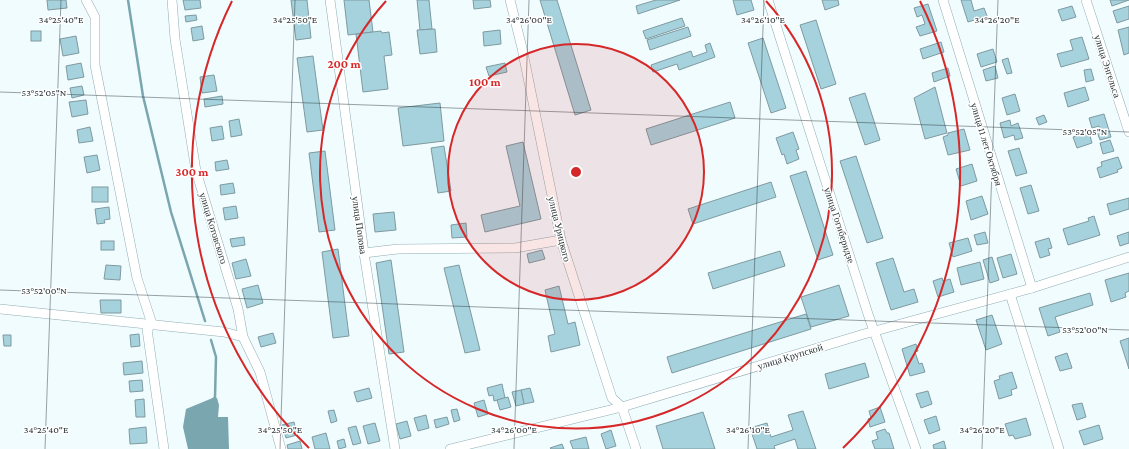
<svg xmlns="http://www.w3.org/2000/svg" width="1129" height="449" viewBox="0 0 1129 449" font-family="'Crimson Pro',serif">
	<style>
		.water { fill: #7aa6af }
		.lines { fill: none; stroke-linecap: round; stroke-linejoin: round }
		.stream { stroke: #7aa6af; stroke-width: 2.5 }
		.building { fill: #a5d2dc; stroke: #7f9aa0 }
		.minor-casing { stroke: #91adb3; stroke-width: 10 }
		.minor { stroke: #fff; stroke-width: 9 }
		.ticks { fill: none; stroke: #293437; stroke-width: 1; stroke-opacity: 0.45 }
		.ring { fill: none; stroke: #d62828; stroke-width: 2 }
		.labels { text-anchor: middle; stroke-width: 3; stroke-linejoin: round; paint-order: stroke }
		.street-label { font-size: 10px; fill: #293437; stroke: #fff }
		.ticks-label { font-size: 10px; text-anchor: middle; fill: #293437; stroke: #fff; stroke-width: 3; stroke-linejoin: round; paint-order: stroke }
		.centre { fill: #d62828; stroke: #fff; stroke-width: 2 }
		.ring-label { font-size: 12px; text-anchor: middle; font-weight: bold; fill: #d62828; stroke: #fff; stroke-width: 3; stroke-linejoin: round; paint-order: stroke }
	</style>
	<rect width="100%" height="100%" fill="#f1fcff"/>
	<polygon class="water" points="215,397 217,398 219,405 218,417 228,417 229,449 188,449 183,427 186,409"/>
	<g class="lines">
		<g class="stream">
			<polyline points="128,0 143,96 171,212 205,321"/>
			<polyline points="211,340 216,357 215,397 213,400"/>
		</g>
	</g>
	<g class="building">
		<polygon points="47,0 66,0 67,8 48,10"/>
		<polygon points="183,0 200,0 201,8 185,10"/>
		<polygon points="291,0 307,0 311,38 296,40"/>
		<polygon points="344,0 369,0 373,32 348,35"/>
		<polygon points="417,0 429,0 432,29 420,30"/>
		<polygon points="473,0 490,0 491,7 474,9"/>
		<polygon points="540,0 557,0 591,110 575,115"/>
		<polygon points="656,0 680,0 638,14 636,6"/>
		<polygon points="733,0 751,0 754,10 737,15"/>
		<polygon points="822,0 838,0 839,5 825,10"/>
		<polygon points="961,0 971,0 974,11 984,8 987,16 968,22"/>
		<polygon points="1110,0 1129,0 1112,6"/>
		<polygon points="928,4 937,31 920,36 916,27 925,24 922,15 917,17 914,8"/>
		<polygon points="1072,6 1076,17 1062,21 1058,10"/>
		<polygon points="1129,6 1129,19 1117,23 1113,11"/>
		<polygon points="196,15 197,20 186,22 185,16"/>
		<polygon points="682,18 685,26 646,39 643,31"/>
		<polygon points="816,20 836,84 821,89 800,25"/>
		<polygon points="202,26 204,39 193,41 191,28"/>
		<polygon points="688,27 691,36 650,50 647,40"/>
		<polygon points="1129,27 1129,53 1124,55 1118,30"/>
		<polygon points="435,29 437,52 420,54 417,30"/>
		<polygon points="500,30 501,44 484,46 483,32"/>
		<rect x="31" y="31" width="10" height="10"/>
		<polygon points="381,31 382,33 389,32 392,55 384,56 388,89 363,92 356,34"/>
		<polygon points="76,36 79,53 63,56 60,39"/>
		<polygon points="1082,37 1089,59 1061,67 1057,54 1073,50 1070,40"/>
		<polygon points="763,38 786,108 771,113 748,43"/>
		<polygon points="941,42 944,52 923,59 920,49"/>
		<polygon points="710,43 715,57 679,70 677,64 653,72 651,65 691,51 693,57 707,52 705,45"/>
		<polygon points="993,49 997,62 981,67 977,54"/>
		<polygon points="313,56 323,130 307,132 297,58"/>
		<polygon points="1008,58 1012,73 1007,74 1002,60"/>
		<polygon points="81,63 84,77 68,80 66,66"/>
		<polygon points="505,63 507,72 489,76 486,67"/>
		<polygon points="995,66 998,78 986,81 983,70"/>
		<polygon points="948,68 950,76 934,82 932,73"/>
		<polygon points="1091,69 1094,80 1086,82 1084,70"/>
		<polygon points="214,75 217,91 202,93 200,77"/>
		<polygon points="82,86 84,95 72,98 70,88"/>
		<polygon points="935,87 947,133 925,139 914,98"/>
		<polygon points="1085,87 1089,100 1068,107 1064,93"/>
		<polygon points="865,93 880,140 865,145 849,98"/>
		<polygon points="1015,94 1020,111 1007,115 1002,98"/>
		<polygon points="222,96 223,104 205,107 204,99"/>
		<polygon points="86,100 88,114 72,117 69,102"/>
		<polygon points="730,102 735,118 651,145 646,129"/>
		<polygon points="440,103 444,141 403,146 398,108"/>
		<polygon points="1104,114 1111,137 1100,140 1097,132 1100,131 1099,126 1092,128 1089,118"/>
		<polygon points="1044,115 1047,122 1039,125 1036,118"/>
		<polygon points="239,119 242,135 231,137 229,121"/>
		<polygon points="1010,120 1011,126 1018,123 1023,138 1015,140 1014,135 1004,138 1000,123"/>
		<polygon points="222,126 224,139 212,141 210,128"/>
		<polygon points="90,127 93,141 79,143 77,130"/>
		<polygon points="964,129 970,150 948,155 943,137 948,135 948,133"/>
		<polygon points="793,132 799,149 796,150 799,159 787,164 784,154 782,155 776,138"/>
		<polygon points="1089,132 1092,143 1077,148 1073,137"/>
		<polygon points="1110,140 1114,151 1103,154 1100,143"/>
		<polygon points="523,142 541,219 485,232 481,215 520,206 506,146"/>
		<polygon points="444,146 451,191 438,193 431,148"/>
		<polygon points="1019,148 1027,173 1016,176 1008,151"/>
		<polygon points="325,151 335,230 319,232 309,153"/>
		<polygon points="97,155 100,170 87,173 84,157"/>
		<polygon points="856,156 883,238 867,243 840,161"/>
		<polygon points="1118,157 1122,168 1117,170 1118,172 1100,178 1097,168 1102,166 1101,162"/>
		<polygon points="227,160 229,169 216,171 215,162"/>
		<polygon points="972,164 977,181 961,186 956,169"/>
		<polygon points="806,171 833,255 818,260 790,176"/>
		<polygon points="771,182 776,197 693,224 688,209"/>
		<polygon points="233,183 235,193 221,195 220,185"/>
		<polygon points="1031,185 1039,211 1028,214 1020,188"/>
		<rect x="92" y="187" width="16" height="15"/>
		<polygon points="982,196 988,214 971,220 966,201"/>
		<polygon points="1129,198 1129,209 1110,215 1107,204"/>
		<polygon points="236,206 238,218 225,220 223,208"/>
		<polygon points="109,207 110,219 104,220 105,223 97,224 95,209"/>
		<polygon points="394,212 396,230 375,232 373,214"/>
		<polygon points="1094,216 1100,235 1068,245 1063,229 1089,221 1088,218"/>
		<polygon points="466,223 467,237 452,238 451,225"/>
		<polygon points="985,232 988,243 977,245 974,235"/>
		<polygon points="1129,232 1129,243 1120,246 1117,236"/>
		<polygon points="244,237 245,245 232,247 230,239"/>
		<polygon points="968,238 972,251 953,257 949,243"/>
		<polygon points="1049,238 1052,248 1048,249 1050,255 1040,258 1035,242"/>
		<rect x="101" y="241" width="13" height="9"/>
		<polygon points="338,249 349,336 333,338 322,252"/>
		<polygon points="542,250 545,259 529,263 527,254"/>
		<polygon points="780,251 785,266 713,289 708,273"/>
		<polygon points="1011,254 1017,274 1003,278 997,258"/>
		<polygon points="992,257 999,280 990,283 983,260"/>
		<polygon points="893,258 904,292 914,289 918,302 891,310 876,263"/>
		<polygon points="246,259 251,276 236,279 232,263"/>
		<polygon points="391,260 404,352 389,354 376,263"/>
		<polygon points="980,262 984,279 961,285 957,268"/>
		<polygon points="106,265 121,266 120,280 104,279"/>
		<polygon points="459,265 480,350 465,353 444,268"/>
		<polygon points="1129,273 1129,291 1125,293 1126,297 1111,302 1105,280"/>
		<polygon points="942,278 943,281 950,279 954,292 938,297 933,281"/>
		<polygon points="258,285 263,303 247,308 242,289"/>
		<polygon points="839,285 849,316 811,327 801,297"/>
		<polygon points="559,286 568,324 575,322 580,345 551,352 548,336 555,334 545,290"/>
		<polygon points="1090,293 1093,305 1055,317 1060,332 1048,336 1039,308"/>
		<polygon points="100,300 121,300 121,313 101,313"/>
		<polygon points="806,314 811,329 672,373 667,357"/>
		<polygon points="992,315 1002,344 986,350 976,320"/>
		<polygon points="273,333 276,343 261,347 258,337"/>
		<polygon points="139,334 140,346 131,347 130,335"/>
		<polygon points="3,335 11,335 11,346 4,346"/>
		<polygon points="1129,338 1129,369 1120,341"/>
		<polygon points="916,344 918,351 915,352 919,364 922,363 925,372 910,376 902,349"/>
		<polygon points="1067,353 1072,368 1060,371 1055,357"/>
		<polygon points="142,361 143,373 124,375 123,363"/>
		<polygon points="865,363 869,377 829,389 825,374"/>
		<polygon points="1012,372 1017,388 1011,390 1012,395 999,399 994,381 1000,379 999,376"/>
		<polygon points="142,380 143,391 130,392 129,381"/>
		<polygon points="502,384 505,398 494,401 493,395 489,396 487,388"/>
		<polygon points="369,388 372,398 357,402 354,392"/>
		<polygon points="530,388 534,402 524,404 521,390"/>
		<polygon points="521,390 524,404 516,406 512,392"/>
		<polygon points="928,391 932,404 921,408 916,394"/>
		<polygon points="508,397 511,407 500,410 497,400"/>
		<polygon points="144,399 145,417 136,417 135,400"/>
		<polygon points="484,400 488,414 478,417 474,403"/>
		<polygon points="1082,403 1086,417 1077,420 1072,405"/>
		<polygon points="880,407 885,422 870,427 868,419 871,418 869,411"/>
		<polygon points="457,409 460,420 454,422 451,410"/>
		<polygon points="334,410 337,421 331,423 328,411"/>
		<polygon points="803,411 816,449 798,449 795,439 774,446 775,449 757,449 750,428 767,423 771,437 793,430 788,415"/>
		<polygon points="703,412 715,449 663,449 656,426"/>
		<polygon points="426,415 429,428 418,431 414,418"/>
		<polygon points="936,416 940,430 929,434 924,420"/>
		<polygon points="447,417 449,424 436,428 434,420"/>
		<polygon points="1026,418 1031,435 1015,439 1013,435 1009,436 1005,424"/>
		<polygon points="407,421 411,436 400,439 396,424"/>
		<polygon points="294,422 297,435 286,438 282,425"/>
		<polygon points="375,423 380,441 368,444 363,426"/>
		<polygon points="1099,425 1103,439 1084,445 1079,431"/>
		<polygon points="356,426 361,443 353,445 348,428"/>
		<polygon points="146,427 147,443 130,444 129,429"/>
		<polygon points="885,429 887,433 889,433 894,449 875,449 872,441 878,439 876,432"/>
		<polygon points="611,430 616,446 606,449 601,434"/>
		<polygon points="326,433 330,449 315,449 312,437"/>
		<polygon points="586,437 589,449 573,449 570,441"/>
		<polygon points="344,439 346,447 339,449 337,441"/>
		<polygon points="300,441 302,449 288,449 287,445"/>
		<polygon points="944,441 946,449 934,449 933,445"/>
		<polygon points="562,444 564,449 551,449 550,448"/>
	</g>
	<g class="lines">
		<g class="minor-casing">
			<g id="minor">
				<polyline points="86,0 95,17 95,65 137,278 152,324 147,329 164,449"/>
				<polyline points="172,0 175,39 196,171 238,309 243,337 260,372 281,449"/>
				<polyline points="330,0 364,253 395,449"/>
				<polyline points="510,0 522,48 561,240 612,398 622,407 636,449"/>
				<polyline points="768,0 868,314 916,449"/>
				<polyline points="943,0 1032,288"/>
				<polyline points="1086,0 1129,132"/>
				<polyline points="364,253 398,249 515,248 561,240"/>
				<polyline points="1010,294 1059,449"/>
				<polyline points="0,309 224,332 243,337"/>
				<polyline points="450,449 622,407 864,334 1032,288 1129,257"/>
			</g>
		</g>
		<use href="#minor" class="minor"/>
	</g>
	<path class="ticks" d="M0 92 1129 132M0 290 1129 330M45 449 61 0M280 449 295 0M514 449 529 0M748 449 764 0M982 449 998 0"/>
	<circle cx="576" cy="172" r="128" fill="#d62828" fill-opacity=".12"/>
	<g class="ring">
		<circle cx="576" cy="172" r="128"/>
		<path d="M766 1A256 256 0 1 1 386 1"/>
		<path d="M309 448A384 384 0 0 1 232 1M920 1A384 384 0 0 1 843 448"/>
	</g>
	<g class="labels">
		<g class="street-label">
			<text transform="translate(1108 66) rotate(72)" y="4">улица Энгельса</text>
			<text transform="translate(987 144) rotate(73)" y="4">улица 11 лет Октября</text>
			<text transform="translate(360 225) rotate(82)" y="4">улица Попова</text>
			<text transform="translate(840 225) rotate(72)" y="4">улица Гогиберидзе</text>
			<text transform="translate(214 228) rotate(73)" y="4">улица Котовского</text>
			<text transform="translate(560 229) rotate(76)" y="4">улица Урицкого</text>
			<text transform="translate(790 356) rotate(-17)" y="4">улица Крупской</text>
		</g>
	</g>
	<g class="ticks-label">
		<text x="61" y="23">34°25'40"E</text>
		<text x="295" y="23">34°25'50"E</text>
		<text x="529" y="23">34°26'00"E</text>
		<text x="763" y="23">34°26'10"E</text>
		<text x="997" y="23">34°26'20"E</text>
		<text x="44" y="96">53°52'05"N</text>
		<text x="1085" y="135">53°52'05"N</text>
		<text x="44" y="294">53°52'00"N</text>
		<text x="1085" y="333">53°52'00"N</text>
		<text x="46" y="433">34°25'40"E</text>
		<text x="280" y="433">34°25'50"E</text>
		<text x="514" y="433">34°26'00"E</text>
		<text x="748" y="433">34°26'10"E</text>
		<text x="982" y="433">34°26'20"E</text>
	</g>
	<circle cx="576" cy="172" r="6" class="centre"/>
	<g class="ring-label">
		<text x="344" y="68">200 m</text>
		<text x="485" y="86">100 m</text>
		<text x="192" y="176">300 m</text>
	</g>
</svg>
